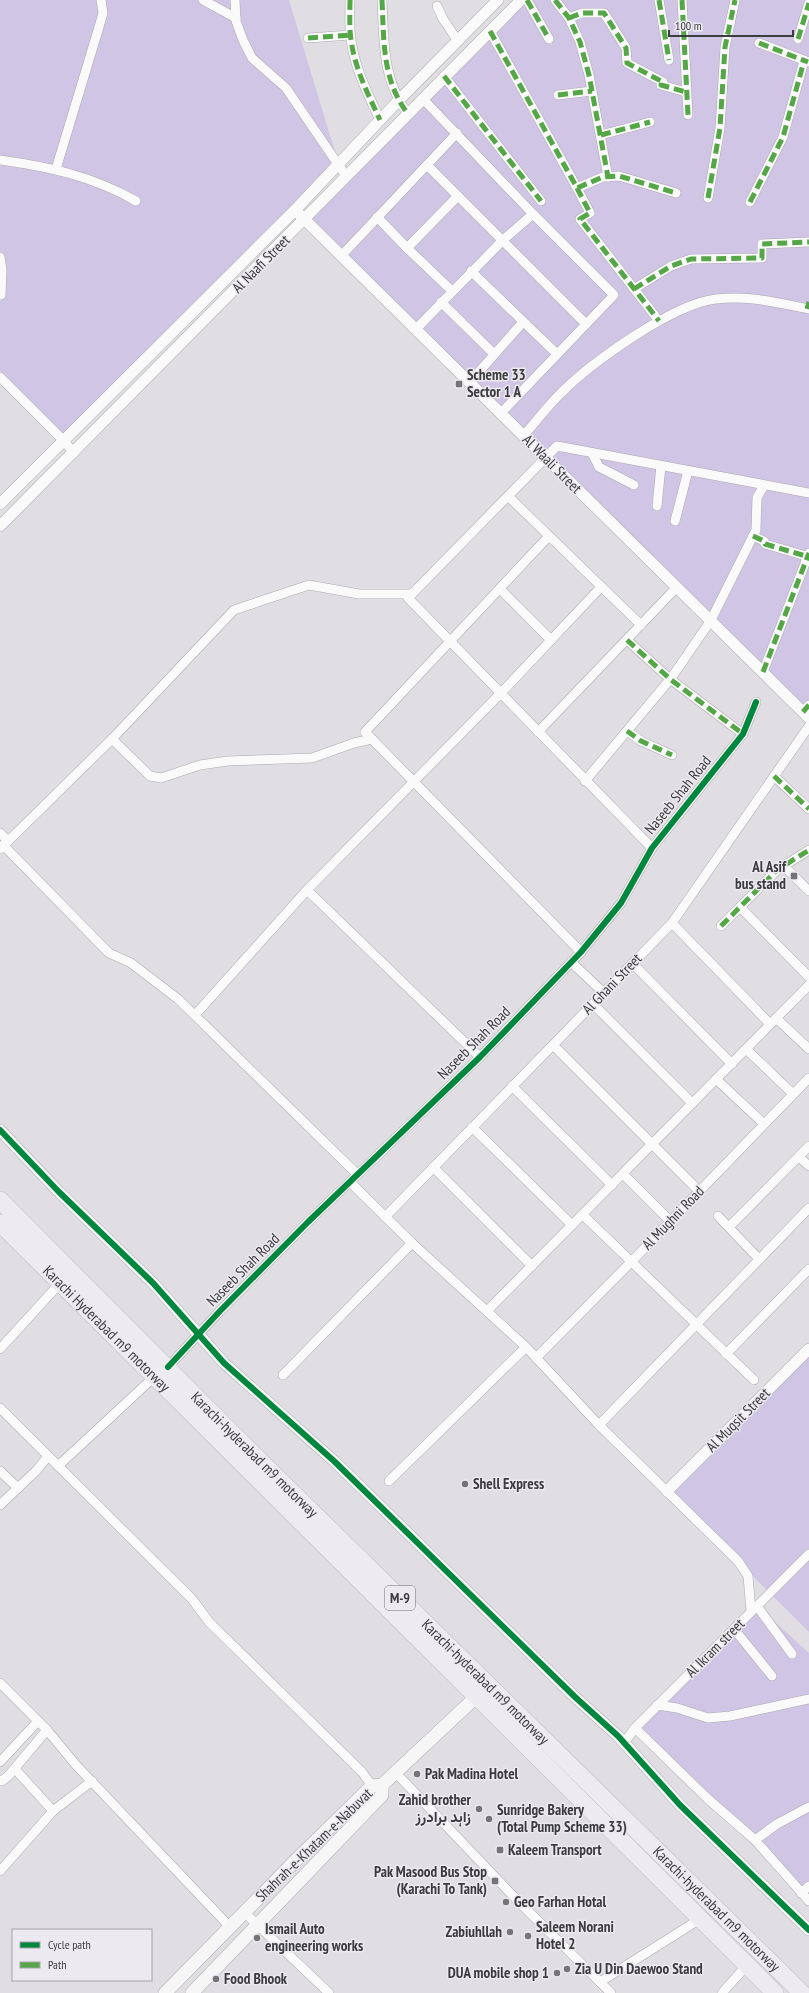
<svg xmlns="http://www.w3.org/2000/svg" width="809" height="1993" viewBox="0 0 809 1993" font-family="'PT Sans Narrow',Vazirmatn,sans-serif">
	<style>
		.green { fill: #d1c5e5 }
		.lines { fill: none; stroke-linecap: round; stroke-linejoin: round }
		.minor-casing { stroke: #aaa9ac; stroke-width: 10 }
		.tertiary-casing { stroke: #aaa9ac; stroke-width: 12 }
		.secondary-casing { stroke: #aaa9ac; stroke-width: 14 }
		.motorway-casing { stroke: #bebdbf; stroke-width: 18 }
		.minor { stroke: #fafafb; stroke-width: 9 }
		.tertiary { stroke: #fafafb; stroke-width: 11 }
		.secondary { stroke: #f6f6f7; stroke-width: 13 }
		.motorway { stroke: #edebf0; stroke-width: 17 }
		.quiet { stroke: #54a646; stroke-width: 5; stroke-dasharray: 10 5; stroke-linecap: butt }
		.cycleway-casing { stroke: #eceaf0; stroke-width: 8 }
		.cycleway { stroke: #00873e; stroke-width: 6 }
		.poi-dot { fill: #757477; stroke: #eceaf0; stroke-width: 1.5 }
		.labels { text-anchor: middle; stroke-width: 3; stroke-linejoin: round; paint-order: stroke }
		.shield { fill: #eceaf0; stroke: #717073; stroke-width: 1 }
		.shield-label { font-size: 14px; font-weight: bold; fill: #3c3b3d }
		.street-label { font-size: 15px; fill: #3c3b3d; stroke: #eceaf0 }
		.poi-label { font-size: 15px; font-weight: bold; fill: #3c3b3d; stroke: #eceaf0; text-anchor: start }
	</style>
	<rect width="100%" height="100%" fill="#e0dee2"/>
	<g class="green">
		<polygon points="0,0 289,0 339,165 63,440 0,377"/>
		<polygon points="519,0 809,0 809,718 305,219"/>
		<polygon points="809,1348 809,1632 667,1491"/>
		<polygon points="757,1606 809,1653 809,1902 635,1728"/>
	</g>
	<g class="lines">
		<g class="minor-casing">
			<g id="minor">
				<polyline points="203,0 236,18"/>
				<polyline points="235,0 236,21 243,40 252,58 286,88 346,176"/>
				<path d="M350 0C350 13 349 27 351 40 355 69 368 94 380 120"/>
				<path d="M382 0C384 41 382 80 408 114"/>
				<polyline points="527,0 549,39"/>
				<polyline points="555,0 569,18 580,42 589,75 608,177"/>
				<polyline points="659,0 669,60"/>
				<polyline points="682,0 688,115"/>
				<polyline points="437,6 443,19 458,41"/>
				<polyline points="569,18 582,13 604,13 626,48 627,63 663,82 661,85 686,92"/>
				<polyline points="490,31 577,188 603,177 619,176 676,193"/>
				<polyline points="308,38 351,35"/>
				<polyline points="798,39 809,3"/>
				<polyline points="759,43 809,62"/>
				<polyline points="444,76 541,201"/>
				<polyline points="558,95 592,91"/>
				<polyline points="423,99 533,214"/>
				<polyline points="601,135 650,122"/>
				<path d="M0 160C50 167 92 176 136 201"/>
				<polyline points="427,165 586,324"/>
				<polyline points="56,169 99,27 103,13 101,0"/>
				<polyline points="577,188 590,213 580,219 659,321"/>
				<polyline points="708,198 720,128 725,47 735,0"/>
				<polyline points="750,202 783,137 804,61"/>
				<polyline points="377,217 407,248 458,196"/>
				<polyline points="407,248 452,291"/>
				<polyline points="342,255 457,133"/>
				<polyline points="0,257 2,270 1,295"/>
				<polyline points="471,271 557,354"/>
				<polyline points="634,289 671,266 691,259 762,258 762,244 809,242"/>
				<polyline points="441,302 494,354"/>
				<polyline points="415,330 503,240 533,214 614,295 501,413"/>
				<polyline points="0,377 63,440 74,453"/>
				<polyline points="470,382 523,322"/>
				<path d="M524 435C535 423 546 408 558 396 589 364 672 304 716 299 748 295 778 303 809 309"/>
				<polyline points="592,453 599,467 634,485"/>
				<polyline points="509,497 641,625"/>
				<polyline points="657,506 661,466"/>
				<polyline points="675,521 688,471"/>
				<polyline points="549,536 365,732 581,952"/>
				<polyline points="753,536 764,541 765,544 809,557"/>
				<polyline points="500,589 551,640"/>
				<polyline points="627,640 670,679 743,734"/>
				<polyline points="763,672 809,553"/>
				<polyline points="803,712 809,705"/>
				<polyline points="627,731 641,741 672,755"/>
				<polyline points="538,732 677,587"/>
				<polyline points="112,739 150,776 161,778 200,765 228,761 312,758 354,743 372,739"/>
				<polyline points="774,776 809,809"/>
				<polyline points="585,781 672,677 711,620 756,530 757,498 764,485"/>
				<polyline points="0,833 8,841"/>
				<polyline points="3,845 109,953 131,963 178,999 357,1174"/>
				<polyline points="652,848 408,598 557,446 809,493"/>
				<polyline points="0,849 112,739 234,610 309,585 359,594 412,594"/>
				<polyline points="784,866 809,891"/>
				<polyline points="740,907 809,977"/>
				<polyline points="672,923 770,1024"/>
				<polyline points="721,926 777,870 809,850"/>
				<polyline points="571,962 604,993"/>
				<polyline points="633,964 732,1064"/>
				<polyline points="593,1004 692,1103"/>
				<polyline points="195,1015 307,890"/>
				<polyline points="776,1018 809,1049"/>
				<polyline points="553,1045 699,1191"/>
				<polyline points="746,1049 793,1094"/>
				<polyline points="480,1057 307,890 501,693 601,587"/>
				<polyline points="716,1079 764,1124"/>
				<polyline points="512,1086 612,1185"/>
				<polyline points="472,1127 572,1225"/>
				<polyline points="799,1157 809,1166"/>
				<polyline points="433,1167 532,1266"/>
				<polyline points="623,1174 670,1221"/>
				<polyline points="350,1182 412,1243 526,1347 599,1425 738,1561 748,1576 751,1611"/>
				<polyline points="583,1215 754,1380"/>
				<polyline points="718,1216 759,1259"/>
				<polyline points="385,1217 672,923 809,726"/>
				<polyline points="729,1227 809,1146"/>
				<polyline points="487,1311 809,985"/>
				<polyline points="0,1349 60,1283"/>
				<polyline points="726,1354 809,1269"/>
				<polyline points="536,1358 632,1261 809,1078"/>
				<polyline points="168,1367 220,1311 308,1222 480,1057 581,952 621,903 652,848 743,734 756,702"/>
				<polyline points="283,1375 412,1243"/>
				<polyline points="0,1408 192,1599 209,1622 362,1772 372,1786"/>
				<polyline points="599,1425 809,1208"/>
				<polyline points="58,1466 154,1377"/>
				<polyline points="0,1471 18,1488"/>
				<polyline points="389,1481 526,1347"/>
				<polyline points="0,1505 37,1470 48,1456"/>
				<polyline points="757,1606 792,1654"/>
				<polyline points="734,1629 772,1676"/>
				<polyline points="0,1683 47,1730 76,1765 230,1927"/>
				<polyline points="657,1705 677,1708 708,1718 730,1716 809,1699"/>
				<polyline points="635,1728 708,1799 755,1840 809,1901"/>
				<polyline points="624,1743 635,1728 809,1554"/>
				<polyline points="0,1762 38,1721"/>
				<polyline points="15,1769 53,1811"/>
				<polyline points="395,1772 513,1896 611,1993"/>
				<polyline points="0,1780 2,1781 9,1775 47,1730"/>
				<polyline points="755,1840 777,1824 809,1807"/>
				<polyline points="0,1871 53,1811 92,1781"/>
				<polyline points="801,1893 809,1886"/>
				<polyline points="245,1913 329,1993"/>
				<polyline points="600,1982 700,1919"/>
				<polyline points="722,1993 747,1965"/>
			</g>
		</g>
		<g class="tertiary-casing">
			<g id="tertiary">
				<polyline points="295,210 809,718"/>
				<polyline points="0,504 295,210 398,101 498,0"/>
				<polyline points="0,526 521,0"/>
				<polyline points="0,1130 59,1192 153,1283 224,1363 334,1461 575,1697 618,1736 680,1805 809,1930"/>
				<polyline points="667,1491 809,1349"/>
			</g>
		</g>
		<g class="secondary-casing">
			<g id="secondary">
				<polyline points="382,1785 476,1697"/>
				<polyline points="165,1993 296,1860 372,1786 382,1785"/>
				<polyline points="192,1993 382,1795 382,1785"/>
			</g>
		</g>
		<g class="motorway-casing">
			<g id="motorway">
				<path id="s1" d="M0 1200 237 1438 802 1993"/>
				<path id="s2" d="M0 1223 775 1993"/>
			</g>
		</g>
		<use href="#minor" class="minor"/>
		<use href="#tertiary" class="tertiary"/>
		<use href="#secondary" class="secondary"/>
		<use href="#motorway" class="motorway"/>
		<g class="quiet">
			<path d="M350 0C350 13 349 27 351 40 355 69 368 94 380 120"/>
			<path d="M382 0C384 41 382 80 408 114"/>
			<polyline points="527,0 549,39"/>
			<polyline points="555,0 569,18 580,42 589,75 608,177"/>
			<polyline points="659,0 669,60"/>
			<polyline points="682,0 688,115"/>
			<polyline points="569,18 582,13 604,13 626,48 627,63 663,82 661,85 686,92"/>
			<polyline points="490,31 577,188 603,177 619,176 676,193"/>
			<polyline points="308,38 351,35"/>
			<polyline points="798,39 809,3"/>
			<polyline points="759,43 808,62"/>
			<polyline points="444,76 541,201"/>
			<polyline points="558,95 592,91"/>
			<polyline points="601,135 650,122"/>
			<polyline points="577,188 590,213 580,219 659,321"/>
			<polyline points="708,198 720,128 725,47 735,0"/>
			<polyline points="750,202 783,137 804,61"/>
			<polyline points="634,289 671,266 691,259 762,258 762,244 809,242"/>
			<polyline points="807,309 809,302"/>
			<polyline points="753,536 764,541 765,544 809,557"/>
			<polyline points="627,640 670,679 743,734"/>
			<polyline points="763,672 809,553"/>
			<polyline points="803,712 809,705"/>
			<polyline points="627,731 641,741 672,755"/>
			<polyline points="774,776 809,809"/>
			<polyline points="721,926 777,870 809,850"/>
		</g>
		<g class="cycleway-casing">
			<g id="cycleway">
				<polyline points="0,1130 59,1192 153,1283 224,1363 334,1461 575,1697 618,1736 680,1805 809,1930"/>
				<polyline points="168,1367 220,1311 308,1222 480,1057 581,952 621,903 652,848 743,734 756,702"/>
			</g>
		</g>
		<use href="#cycleway" class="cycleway"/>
	</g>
	<g class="poi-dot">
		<rect x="455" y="380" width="8" height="8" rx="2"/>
		<rect x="790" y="872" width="8" height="8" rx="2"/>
		<circle cx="465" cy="1484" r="4"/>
		<circle cx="417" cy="1774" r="4"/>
		<circle cx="479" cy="1809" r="4"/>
		<circle cx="489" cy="1819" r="4"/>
		<rect x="496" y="1846" width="8" height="8" rx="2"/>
		<rect x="491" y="1877" width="8" height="8" rx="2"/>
		<circle cx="506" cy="1902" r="4"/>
		<circle cx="510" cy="1932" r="4"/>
		<circle cx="528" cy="1936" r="4"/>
		<circle cx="257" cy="1938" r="4"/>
		<circle cx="567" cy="1969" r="4"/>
		<circle cx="557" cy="1973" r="4"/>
		<circle cx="216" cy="1979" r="4"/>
	</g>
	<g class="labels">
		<rect class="shield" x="385" y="1586" width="30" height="24" rx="3"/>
		<g class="shield-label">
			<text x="400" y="1603">M-9</text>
		</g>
		<g class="street-label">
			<text transform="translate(261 264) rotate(-45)" y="5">Al Naafi Street</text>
			<text transform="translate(552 464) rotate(45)" y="5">Al Waali Street</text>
			<text transform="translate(678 795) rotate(-51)" y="5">Naseeb Shah Road</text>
			<text transform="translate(612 984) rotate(-46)" y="5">Al Ghani Street</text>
			<text transform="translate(474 1043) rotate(-45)" y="5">Naseeb Shah Road</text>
			<text transform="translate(673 1218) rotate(-46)" y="5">Al Mughni Road</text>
			<text transform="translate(243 1270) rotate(-45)" y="5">Naseeb Shah Road</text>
			<text dy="5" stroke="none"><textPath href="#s2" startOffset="150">Karachi Hyderabad m9 motorway</textPath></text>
			<text transform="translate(738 1420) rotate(-45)" y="5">Al Muqsit Street</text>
			<text dy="5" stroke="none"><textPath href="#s1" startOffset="360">Karachi-hyderabad m9 motorway</textPath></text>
			<text transform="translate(715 1648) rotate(-45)" y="5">Al Ikram street</text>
			<text dy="5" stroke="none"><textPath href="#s1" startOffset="684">Karachi-hyderabad m9 motorway</textPath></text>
			<text transform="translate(314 1845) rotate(-44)" y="5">Shahrah-e-Khatam-e-Nabuvat</text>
			<text dy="5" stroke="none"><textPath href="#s1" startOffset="1008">Karachi-hyderabad m9 motorway</textPath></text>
		</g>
		<g class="poi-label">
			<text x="467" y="380">Scheme 33<tspan x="467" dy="17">Sector 1 A</tspan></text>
			<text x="786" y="872" text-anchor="end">Al Asif<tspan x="786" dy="17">bus stand</tspan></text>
			<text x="473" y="1489">Shell Express</text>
			<text x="425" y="1779">Pak Madina Hotel</text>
			<text x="471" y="1805" text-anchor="end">Zahid brother<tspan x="471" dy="17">زاہد برادرز</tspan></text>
			<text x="497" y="1815">Sunridge Bakery<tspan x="497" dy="17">(Total Pump Scheme 33)</tspan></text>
			<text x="508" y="1855">Kaleem Transport</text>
			<text x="487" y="1877" text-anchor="end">Pak Masood Bus Stop<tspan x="487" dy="17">(Karachi To Tank)</tspan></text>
			<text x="514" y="1907">Geo Farhan Hotal</text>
			<text x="536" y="1932">Saleem Norani<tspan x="536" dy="17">Hotel 2</tspan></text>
			<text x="265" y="1934">Ismail Auto<tspan x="265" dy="17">engineering works</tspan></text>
			<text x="502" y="1937" text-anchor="end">Zabiuhllah</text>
			<text x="575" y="1974">Zia U Din Daewoo Stand</text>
			<text x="549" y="1978" text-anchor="end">DUA mobile shop 1</text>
			<text x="224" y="1984">Food Bhook</text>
		</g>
	</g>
	<rect x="12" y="1929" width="140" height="52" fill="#eceaf0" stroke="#a6a4a8"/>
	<rect x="20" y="1942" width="20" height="6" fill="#00873e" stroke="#a6a4a8"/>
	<text x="48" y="1949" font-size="12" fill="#3c3b3d">Cycle path</text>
	<rect x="20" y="1962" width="20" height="6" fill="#54a646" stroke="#a6a4a8"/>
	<text x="48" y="1969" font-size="12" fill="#3c3b3d">Path</text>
	<path d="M669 30v6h124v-6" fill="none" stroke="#3c3b3d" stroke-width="2"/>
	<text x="675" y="30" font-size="12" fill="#3c3b3d" stroke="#eceaf0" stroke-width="3" paint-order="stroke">100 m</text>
</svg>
